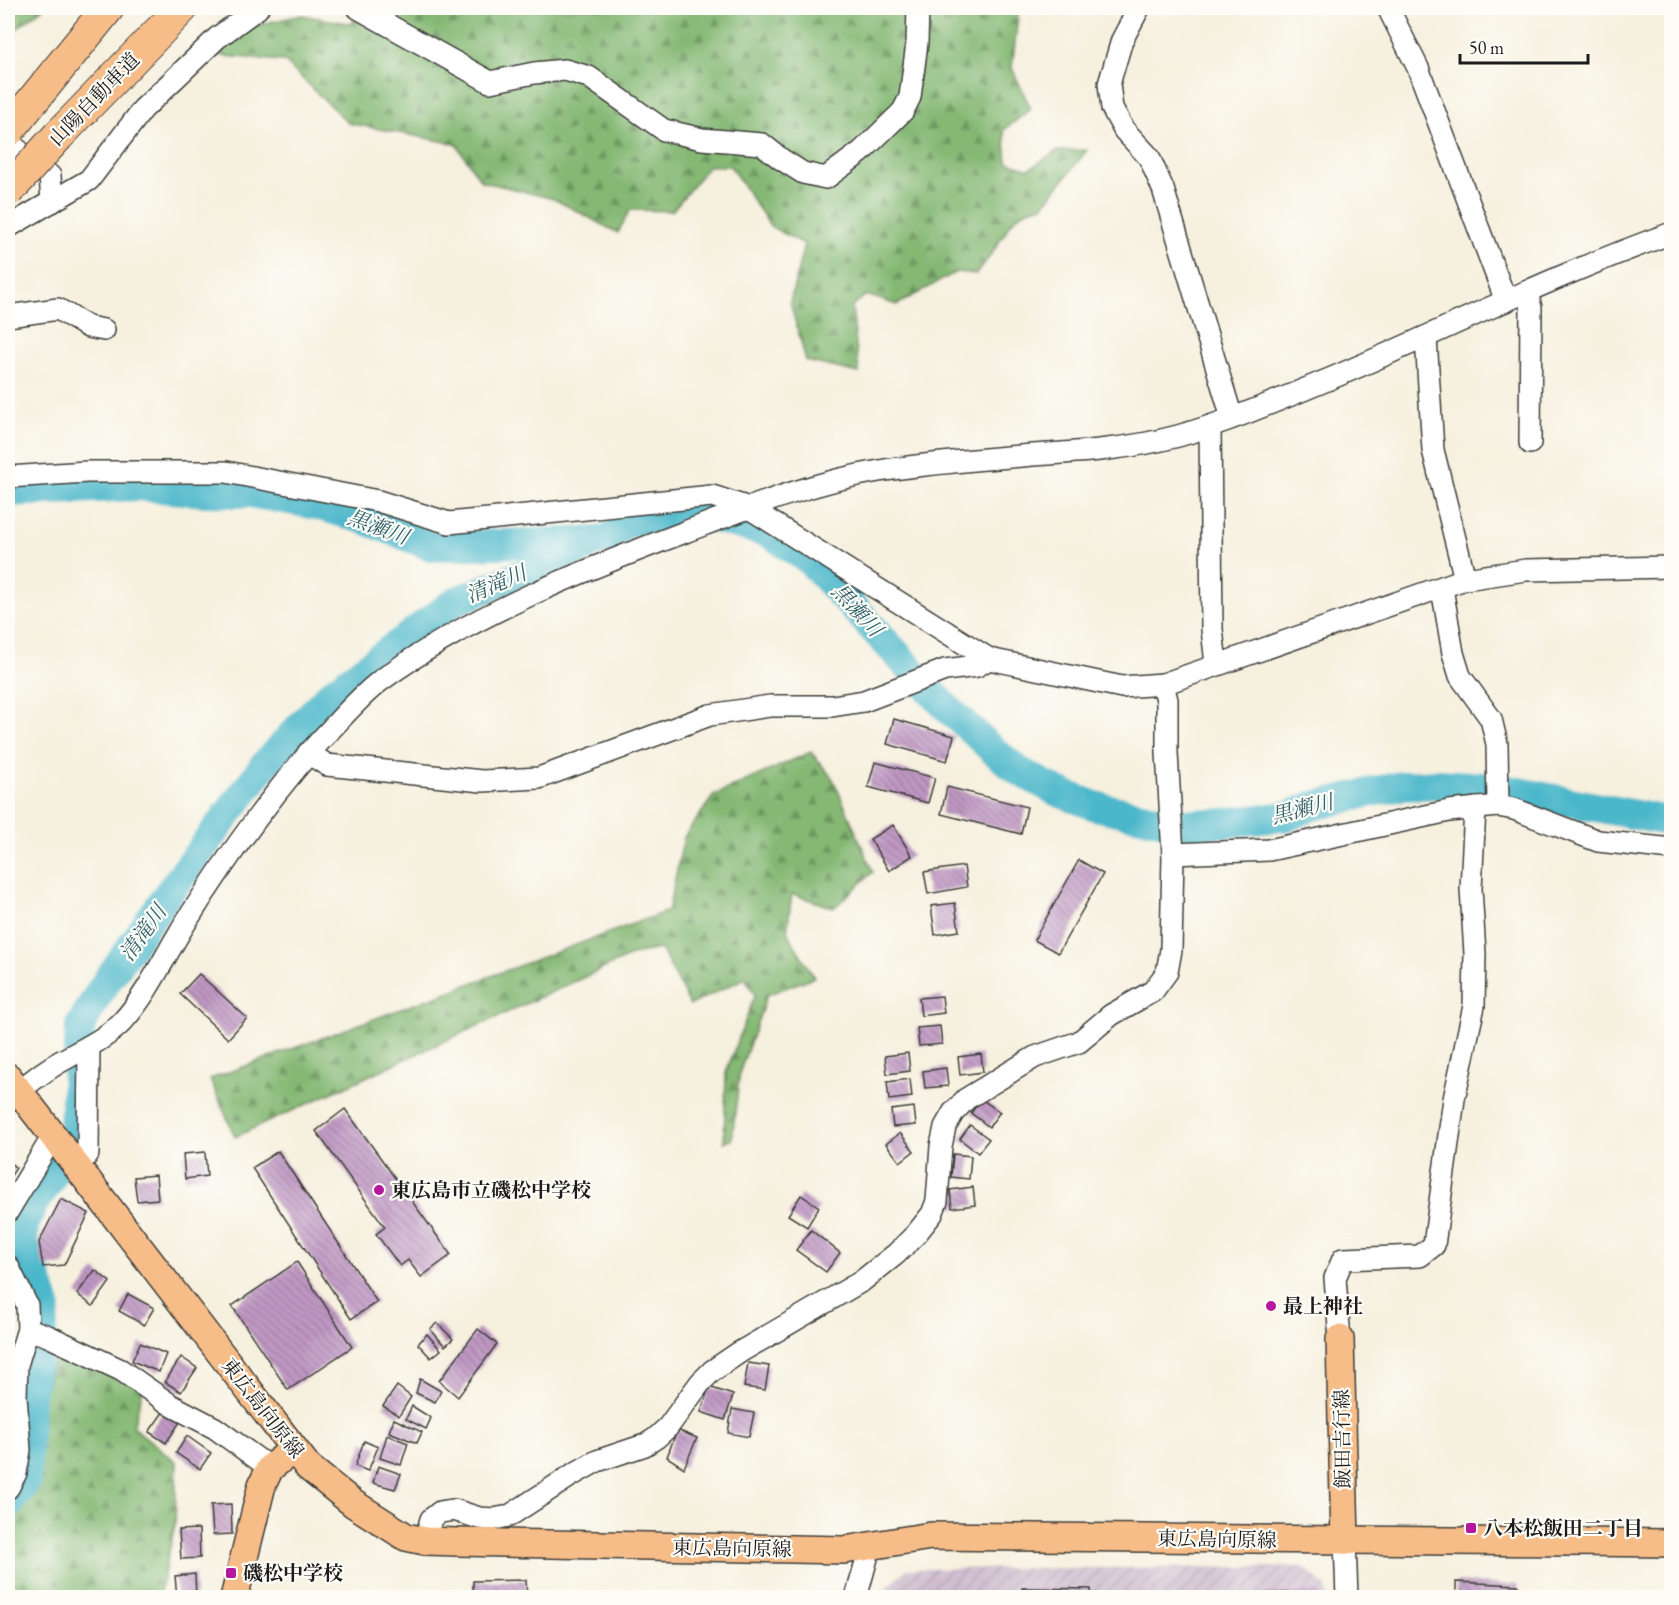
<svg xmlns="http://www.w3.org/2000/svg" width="1679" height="1605" viewBox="0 0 1679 1605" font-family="'EB Garamond','Noto Serif JP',serif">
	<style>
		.industrial { fill: url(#industrial-furrows) }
		.forest { fill: url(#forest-firs); stroke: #506a48; stroke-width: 1.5 }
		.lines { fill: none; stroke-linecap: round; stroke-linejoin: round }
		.river { stroke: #4cb7ca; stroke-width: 30 }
		.building { fill: url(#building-back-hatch) }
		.minor-casing { stroke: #3d3c39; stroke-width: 24 }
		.major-casing { stroke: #3d3c39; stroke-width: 30 }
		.highway-casing { stroke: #3d3c39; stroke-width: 34 }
		.minor { stroke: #fff; stroke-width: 21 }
		.major { stroke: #f7bd88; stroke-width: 27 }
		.highway { stroke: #f7bd88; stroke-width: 32 }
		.highway-bridge-casing { stroke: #3d3c39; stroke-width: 34; stroke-linecap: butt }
		.highway-bridge { stroke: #f7bd88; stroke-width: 32 }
		.poi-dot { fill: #b5179e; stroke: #fdfcf7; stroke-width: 2 }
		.labels { text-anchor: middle; stroke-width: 4.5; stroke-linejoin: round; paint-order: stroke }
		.street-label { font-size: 20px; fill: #1c1c1c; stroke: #fdfcf7 }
		.poi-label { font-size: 20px; font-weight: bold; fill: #1c1c1c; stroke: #fdfcf7; text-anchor: start }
		.water-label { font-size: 21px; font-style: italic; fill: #32626a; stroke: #fdfcf7 }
	</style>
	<defs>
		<pattern id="industrial-furrows" width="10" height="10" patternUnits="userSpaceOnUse" patternTransform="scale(1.5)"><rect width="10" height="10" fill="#cfbdcf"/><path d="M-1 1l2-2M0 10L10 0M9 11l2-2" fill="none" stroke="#b1a2b1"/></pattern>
		<pattern id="forest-firs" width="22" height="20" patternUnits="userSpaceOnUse" patternTransform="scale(1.5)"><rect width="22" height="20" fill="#84b873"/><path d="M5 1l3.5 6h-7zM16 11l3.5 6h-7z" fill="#6b955e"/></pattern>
		<pattern id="building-back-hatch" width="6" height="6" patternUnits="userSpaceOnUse" patternTransform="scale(1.5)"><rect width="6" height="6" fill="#c098c4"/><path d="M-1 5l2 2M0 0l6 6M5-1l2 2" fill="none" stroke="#9b7b9e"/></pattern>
	</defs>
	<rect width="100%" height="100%" fill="#fdfcf7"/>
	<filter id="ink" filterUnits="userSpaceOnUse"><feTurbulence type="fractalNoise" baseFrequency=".0167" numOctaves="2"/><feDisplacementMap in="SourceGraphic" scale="12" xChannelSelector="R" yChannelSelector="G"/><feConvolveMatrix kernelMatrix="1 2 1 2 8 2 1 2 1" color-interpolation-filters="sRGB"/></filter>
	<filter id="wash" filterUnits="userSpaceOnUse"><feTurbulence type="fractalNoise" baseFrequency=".008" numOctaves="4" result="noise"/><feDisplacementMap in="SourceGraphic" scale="24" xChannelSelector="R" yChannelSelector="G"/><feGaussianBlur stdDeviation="1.35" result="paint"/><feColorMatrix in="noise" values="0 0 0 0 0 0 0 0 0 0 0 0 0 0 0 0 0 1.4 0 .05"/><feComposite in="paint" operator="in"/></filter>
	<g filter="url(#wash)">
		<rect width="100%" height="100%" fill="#f6f0de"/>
		<polygon class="industrial" points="1304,1567 1326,1587 1327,1598 882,1598 884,1591 907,1569"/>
		<g class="forest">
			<polygon points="8,8 43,8 8,36"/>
			<path d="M355 8H1019L1012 68 1031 109 1004 130 1007 162 1029 169 1057 151 1087 150 1043 206C1013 211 1011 224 996 247 990 257 983 265 976 274L956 272 897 305 866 295 852 307 859 373 806 361 790 302 804 244 771 227 730 166H709L672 211 630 210 618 233 554 199 481 181 456 144 348 123 284 61 211 55 243 28 302 15 353 24Z"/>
			<polygon points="811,752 833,779 873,872 834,908 792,894 787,932 814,977 767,995 740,1071 732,1140 724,1142 726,1072 755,995 745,978 690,1005 661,949 637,953 235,1137 210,1079 668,911 684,837 714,795"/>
			<polygon points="59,1341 144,1386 133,1427 177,1462 175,1525 159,1597 8,1597 8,1497 15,1495"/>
		</g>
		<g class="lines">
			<g class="river">
				<polyline points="8,492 138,486 206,492 250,493 317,505 366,520 431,546 600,541 609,539 624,524 672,515 708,516 769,533 809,560 947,708 994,751 1019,771 1058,792 1095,806 1164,821 1192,824 1224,823 1289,816 1313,806 1376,791 1402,786 1438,784 1498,788 1672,822"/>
				<polyline points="8,1505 26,1482 29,1401 46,1306 35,1272 23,1246 24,1223 35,1201 49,1182 74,1128 80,1026 102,988 167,895 266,763 330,694 456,601 584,548"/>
			</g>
		</g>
		<g id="blocks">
			<g class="building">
				<polygon points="894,719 954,736 947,761 887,744"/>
				<polygon points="875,762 935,778 928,803 868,787"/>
				<polygon points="947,787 1027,807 1021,834 941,814"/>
				<polygon points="893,825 912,856 889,871 870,839"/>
				<polygon points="1079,860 1103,874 1058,953 1034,940"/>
				<polygon points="964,866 967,887 928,894 924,872"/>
				<polygon points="955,903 959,931 935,935 931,906"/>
				<polygon points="199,974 247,1018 228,1039 180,994"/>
				<polygon points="942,996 944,1013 921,1016 919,998"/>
				<polygon points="940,1026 942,1044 919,1046 917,1028"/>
				<polygon points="908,1053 910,1071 887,1074 885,1056"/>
				<polygon points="981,1054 983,1072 960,1075 958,1057"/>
				<polygon points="946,1068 948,1086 925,1088 923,1071"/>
				<polygon points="910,1079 912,1097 889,1100 887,1082"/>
				<polygon points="981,1099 1000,1112 989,1127 971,1113"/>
				<polygon points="914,1107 916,1125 893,1127 891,1110"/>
				<polygon points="345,1109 451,1255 421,1277 408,1260 400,1266 376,1234 385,1227 316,1131"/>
				<polygon points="970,1125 989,1139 978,1153 960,1139"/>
				<polygon points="900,1133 914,1151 900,1162 886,1144"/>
				<polygon points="278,1151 377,1302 351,1319 252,1168"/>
				<polygon points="205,1152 207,1176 185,1179 183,1154"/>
				<polygon points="953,1154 971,1156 969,1179 951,1177"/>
				<polygon points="8,1161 16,1168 8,1180"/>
				<polygon points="156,1175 158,1199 137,1201 134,1177"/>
				<polygon points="973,1187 975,1205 952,1208 950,1190"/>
				<polygon points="801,1195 819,1207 807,1227 788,1215"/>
				<polygon points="61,1199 89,1213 64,1265 43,1267 39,1242"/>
				<polygon points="811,1230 840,1253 826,1272 796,1250"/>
				<polygon points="297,1262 352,1347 288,1390 232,1306"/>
				<polygon points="95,1270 110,1282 93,1306 77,1294"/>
				<polygon points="128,1294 154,1308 144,1325 119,1311"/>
				<polygon points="437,1323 453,1339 445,1346 430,1329"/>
				<polygon points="478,1329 497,1344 458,1397 439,1381"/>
				<polygon points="427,1334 441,1350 431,1358 418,1344"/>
				<polygon points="140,1343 166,1354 159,1372 132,1361"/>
				<polygon points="181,1357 197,1368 181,1392 165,1382"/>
				<polygon points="748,1363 769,1366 765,1390 744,1387"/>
				<polygon points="420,1379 441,1391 435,1402 416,1393"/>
				<polygon points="397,1386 411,1397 399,1416 383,1406"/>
				<polygon points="709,1387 733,1395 725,1420 701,1412"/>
				<polygon points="412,1406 431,1418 426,1429 406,1419"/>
				<polygon points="166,1408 182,1419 166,1443 149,1432"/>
				<polygon points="732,1409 754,1413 749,1437 728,1433"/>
				<polygon points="394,1419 422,1432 417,1443 389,1432"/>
				<polygon points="677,1430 697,1438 684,1468 667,1457"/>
				<polygon points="387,1435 408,1443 401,1465 380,1458"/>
				<polygon points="187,1436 211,1453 200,1469 176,1453"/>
				<polygon points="364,1441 378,1447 368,1471 355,1466"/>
				<polygon points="378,1466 401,1474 395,1489 373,1483"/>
				<polygon points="231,1504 232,1534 213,1535 211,1505"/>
				<polygon points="199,1529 200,1558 181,1559 179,1530"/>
				<polygon points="195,1574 196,1598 177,1598 175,1576"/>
				<polygon points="526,1580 527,1598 473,1598 473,1581"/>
				<polygon points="1456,1582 1518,1585 1518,1598 1456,1598"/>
				<polygon points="1022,1588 1091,1589 1092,1598 1023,1598"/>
				<polygon points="1320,1592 1320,1598 1180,1598 1180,1596"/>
				<polygon points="623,1594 659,1596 659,1598 623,1598"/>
			</g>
		</g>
	</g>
	<g filter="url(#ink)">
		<use href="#blocks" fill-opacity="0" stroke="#3d3c39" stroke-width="1.5"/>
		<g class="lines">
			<g class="minor-casing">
				<g id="minor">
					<polyline points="358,8 490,82 534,73 565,70 589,77 664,130 702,139 762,144 781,159 803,173 826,178 861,152 903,111 910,97 917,43 918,8"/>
					<polyline points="1139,8 1122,40 1109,84 1112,108 1124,130 1149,157 1163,189 1232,418"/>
					<polyline points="1388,8 1418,68 1506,301"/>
					<polyline points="8,142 50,176 52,202"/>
					<polyline points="8,227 89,180 143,109 217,38 258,8"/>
					<polyline points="1527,292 1531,308 1530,443"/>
					<polyline points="8,316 58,309 88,327 104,330"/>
					<polyline points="1426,338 1433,450 1465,579"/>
					<polyline points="1210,426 1212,629 1216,664"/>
					<polyline points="8,477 87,472 226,472 378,501 449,523 712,496 749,508 989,659 1122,687 1163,684 1465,579 1526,570 1672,567"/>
					<polyline points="1442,588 1453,653 1460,676 1491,719 1497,744 1498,806"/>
					<polyline points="308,753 327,765 482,781 539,778 710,715 770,706 832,706 864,701 945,670 977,666 989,659"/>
					<polyline points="1173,854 1269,850 1449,811 1498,806 1514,809 1598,841 1672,849"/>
					<path d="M19 1091C34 1079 49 1067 67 1058 87 1047 108 1037 123 1021 149 992 165 955 186 922 229 854 276 787 332 728 347 712 362 695 380 681 472 614 579 572 685 532 748 508 812 482 879 471 930 463 982 459 1033 455 1082 452 1130 449 1178 436 1231 421 1281 399 1332 378 1445 330 1556 274 1672 233"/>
					<polyline points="77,1167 88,1154 89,1047"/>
					<polyline points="8,1211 53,1136"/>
					<polyline points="8,1266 27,1305 28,1329 17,1365 16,1396 20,1450 16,1473 8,1488"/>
					<polyline points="28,1329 48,1336 121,1370 171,1405 215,1428 270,1468"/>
					<polyline points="1340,1339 1335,1278 1343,1259 1420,1256 1434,1245 1454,1099 1474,1006 1475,954 1471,889 1475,808"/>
					<polyline points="1345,1540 1347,1598"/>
					<polyline points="425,1541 431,1519 440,1512 454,1510 479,1518 494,1519 509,1516 572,1475 597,1461 645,1445 656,1438 668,1427 700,1383 712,1371 740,1352 862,1281 896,1254 916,1234 932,1214 937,1201 941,1146 945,1127 953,1113 966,1099 1035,1057 1079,1042 1111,1015 1153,991 1167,972 1171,950 1173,854 1167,753 1167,700 1163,684"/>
					<polyline points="856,1598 870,1547"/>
				</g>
			</g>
			<g class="major-casing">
				<g id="major">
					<polyline points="8,1077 308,1467 354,1504 406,1537 425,1541 458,1542 844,1550 931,1536 1672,1543"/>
					<polyline points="1340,1339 1345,1540"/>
					<polyline points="234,1598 262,1485 270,1468 294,1449"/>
				</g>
			</g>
			<g class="highway-casing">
				<g id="highway">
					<polyline points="8,131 108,8"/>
					<polyline points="58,136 182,8"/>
				</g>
			</g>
			<use href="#minor" class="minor"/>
			<use href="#major" class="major"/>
			<use href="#highway" class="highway"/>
			<g class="highway-bridge-casing">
				<polyline id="highway-bridge" points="8,191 58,136"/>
			</g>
			<use href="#highway-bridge" class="highway-bridge"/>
		</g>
	</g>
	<g class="poi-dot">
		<circle cx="379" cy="1190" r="6"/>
		<circle cx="1271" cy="1306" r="6"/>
		<rect x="1465" y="1522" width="12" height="12" rx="3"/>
		<rect x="225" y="1567" width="12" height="12" rx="3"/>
	</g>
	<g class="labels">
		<g class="street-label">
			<text transform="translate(94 99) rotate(-46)" y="7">山陽自動車道</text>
			<text transform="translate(263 1408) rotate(52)" y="7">東広島向原線</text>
			<text transform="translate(1342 1439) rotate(-91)" y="7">飯田吉行線</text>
			<text transform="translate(1217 1539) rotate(1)" y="7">東広島向原線</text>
			<text transform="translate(732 1548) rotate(1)" y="7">東広島向原線</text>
		</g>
		<g class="poi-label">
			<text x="391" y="1197">東広島市立磯松中学校</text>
			<text x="1283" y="1313">最上神社</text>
			<text x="1483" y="1535">八本松飯田二丁目</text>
			<text x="243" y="1580">磯松中学校</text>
		</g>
		<g class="water-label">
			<text transform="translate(378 527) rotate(20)" y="7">黒瀬川</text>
			<text transform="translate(496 584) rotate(-23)" y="7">清滝川</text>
			<text transform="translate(857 610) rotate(47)" y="7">黒瀬川</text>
			<text transform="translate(1302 809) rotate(-14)" y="7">黒瀬川</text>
			<text transform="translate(143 933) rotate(-54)" y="7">清滝川</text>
		</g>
	</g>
	<rect width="1679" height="1605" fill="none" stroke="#fdfcf7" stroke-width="30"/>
	<path d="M1460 54v9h128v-9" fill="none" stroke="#1c1c1c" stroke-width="3"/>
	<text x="1469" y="54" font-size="18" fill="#1c1c1c" stroke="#fdfcf7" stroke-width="4.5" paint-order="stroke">50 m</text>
</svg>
